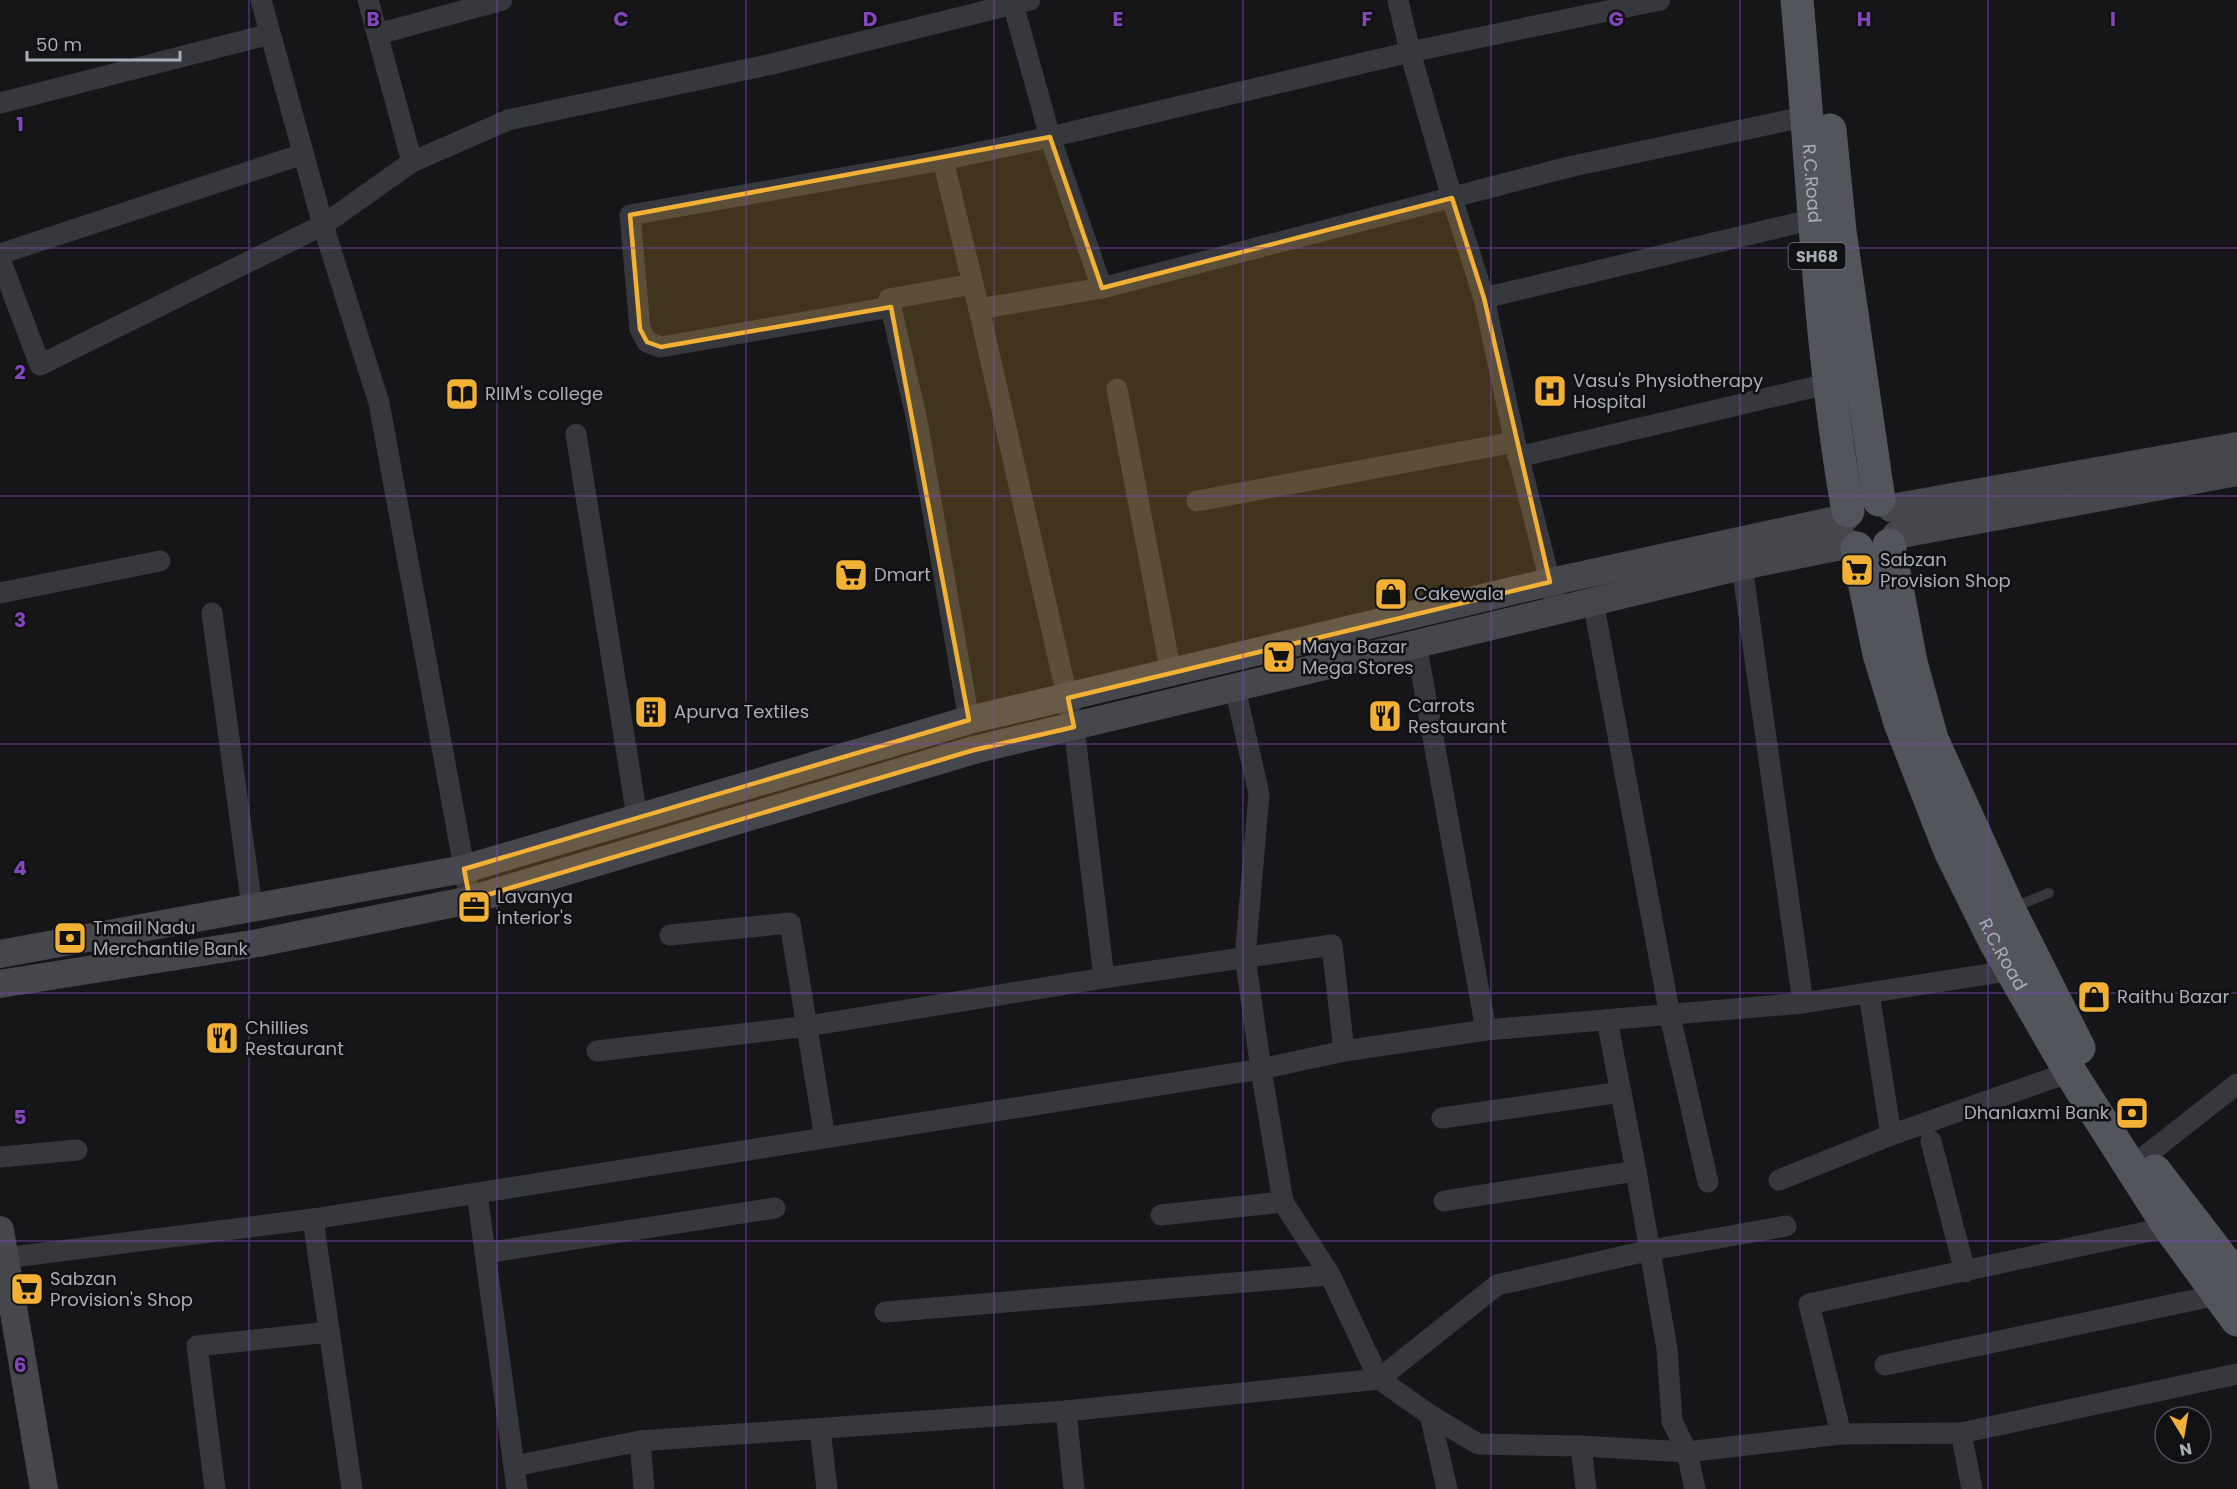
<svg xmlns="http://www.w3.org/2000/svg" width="2237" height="1489" viewBox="0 0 2237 1489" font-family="Poppins,sans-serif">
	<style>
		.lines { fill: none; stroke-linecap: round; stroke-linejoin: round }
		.lane { stroke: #37383d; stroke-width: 10 }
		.street { stroke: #37383d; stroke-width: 21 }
		.secondary { stroke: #45474d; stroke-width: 28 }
		.primary { stroke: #53555c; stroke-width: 33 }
		.marked { fill: #f2b134; fill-opacity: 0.2; stroke: #f2b134; stroke-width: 4.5; stroke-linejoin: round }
		.grid { fill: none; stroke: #8446be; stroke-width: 1.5; stroke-opacity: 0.55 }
		.labels { text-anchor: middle; stroke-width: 5; stroke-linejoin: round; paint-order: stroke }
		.shield { fill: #111113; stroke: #7b7e86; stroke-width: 1.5 }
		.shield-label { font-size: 16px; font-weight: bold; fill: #a8adb8 }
		.street-label { font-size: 18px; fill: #a8adb8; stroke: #111113 }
		.poi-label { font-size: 18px; fill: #a8adb8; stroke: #111113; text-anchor: start }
		.grid-label { font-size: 20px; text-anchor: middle; font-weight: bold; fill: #8446be; stroke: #111113; stroke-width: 5; stroke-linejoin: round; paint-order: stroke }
	</style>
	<rect width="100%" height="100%" fill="#161618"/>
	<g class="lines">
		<polyline class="lane" points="2012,908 2049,893"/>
		<g class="street">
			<polyline points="261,0 323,225 379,403 470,900"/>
			<polyline points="368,0 412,162"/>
			<polyline points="1012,0 1050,137 1102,288 1573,166 1808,116"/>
			<polyline points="1398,0 1410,52 1452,198 1484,298 1515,442 1553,594"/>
			<polyline points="378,34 502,0"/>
			<polyline points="0,103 270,34"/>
			<polyline points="0,254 303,154"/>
			<polyline points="0,259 40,365 323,225 412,162 508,120 772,64 1030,0"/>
			<polyline points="1102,288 979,309 1074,727 1104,978"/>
			<polyline points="1484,298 1814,219"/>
			<polyline points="891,307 661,347 647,342 640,329 630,215 943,160"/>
			<polyline points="979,309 943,160 1050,137 1410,52 1660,0"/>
			<polyline points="1117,389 1171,673"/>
			<polyline points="576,434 637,817"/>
			<polyline points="1518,457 1831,383"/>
			<polyline points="1197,501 1515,442"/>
			<polyline points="1742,566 1803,1003"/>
			<polyline points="0,593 160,561"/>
			<polyline points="1593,601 1670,1016 1708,1182"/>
			<polyline points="212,613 252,907"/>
			<polyline points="1416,643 1486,1030"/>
			<polyline points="969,720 917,421 889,299 973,284"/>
			<polyline points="670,935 790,923 825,1138"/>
			<polyline points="1869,993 1891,1135"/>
			<polyline points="597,1051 808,1026 1104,978 1332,945 1344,1051"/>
			<polyline points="1442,1118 1621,1092"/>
			<polyline points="1931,1141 1965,1272"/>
			<polyline points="0,1157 77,1150"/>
			<polyline points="2144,1157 2237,1084"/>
			<polyline points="1636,1171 1667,1349 1672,1421 1687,1452 1695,1489"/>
			<polyline points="1779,1180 1891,1135 2070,1072"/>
			<polyline points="477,1193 517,1489"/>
			<polyline points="1444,1201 1636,1171 1607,1020"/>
			<polyline points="1161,1215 1283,1202"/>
			<polyline points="313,1219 352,1489"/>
			<polyline points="485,1253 775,1208"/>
			<polyline points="5,1258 313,1219 1261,1069 1344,1051 1486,1030 1803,1003 2021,969"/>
			<polyline points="1330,1275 1379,1379 1497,1285 1651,1250 1786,1226"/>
			<polyline points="885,1312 1330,1275 1283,1202 1261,1069 1245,957 1259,794 1235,688"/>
			<polyline points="1885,1365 2218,1295"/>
			<polyline points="1066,1411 1074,1489"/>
			<polyline points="1430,1415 1447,1489"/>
			<polyline points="820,1429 827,1489"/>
			<polyline points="1961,1433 2237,1374"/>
			<polyline points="1841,1434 1809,1304 2169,1227"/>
			<polyline points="640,1441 644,1489"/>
			<polyline points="1581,1446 1586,1489"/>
			<polyline points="514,1466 640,1441 1066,1411 1379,1379 1430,1415 1478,1444 1581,1446 1687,1452 1841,1434 1961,1433 1972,1489"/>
			<polyline points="215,1489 197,1346 329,1332"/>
		</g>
		<g class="secondary">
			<polyline points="1891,508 2237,446"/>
			<polyline points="1896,535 2237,472"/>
			<polyline points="0,954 464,869 969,720 1550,582 1845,518"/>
			<polyline points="0,984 258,943 470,900 974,750 1742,566 1851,544"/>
			<polyline points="0,1230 44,1489"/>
		</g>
		<g class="primary">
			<path id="s1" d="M1797 0C1813 170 1818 343 1848 511"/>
			<polyline points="1830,130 1840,231 1879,500"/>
			<polyline points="1889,545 1911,662 1932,739 2009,909 2079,1048"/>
			<path id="s2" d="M1857 548 1879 654 1900 723 1950 851 1995 942 2070 1072 2169 1227 2237 1320"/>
			<polyline points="2155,1171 2237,1278"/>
		</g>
	</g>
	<path class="marked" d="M1050 137 1102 288 1452 198 1484 298 1550 582 1068 698 1074 727 974 750 470 900 464 869 969 720 891 307 661 347 647 342 640 329 630 215Z"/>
	<path class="grid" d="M249 0V1489M497 0V1489M746 0V1489M994 0V1489M1243 0V1489M1491 0V1489M1740 0V1489M1988 0V1489M0 248H2237M0 496H2237M0 744H2237M0 993H2237M0 1241H2237"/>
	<defs>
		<g id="hospital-square" transform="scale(1.725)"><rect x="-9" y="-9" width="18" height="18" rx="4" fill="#f2b134" stroke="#111113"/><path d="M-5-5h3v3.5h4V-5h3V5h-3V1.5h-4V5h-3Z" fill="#111"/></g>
		<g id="library-square" transform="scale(1.725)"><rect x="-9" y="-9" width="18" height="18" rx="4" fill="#f2b134" stroke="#111113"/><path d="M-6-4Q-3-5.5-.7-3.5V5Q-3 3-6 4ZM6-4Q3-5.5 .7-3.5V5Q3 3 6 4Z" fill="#111"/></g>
		<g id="supermarket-square" transform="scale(1.725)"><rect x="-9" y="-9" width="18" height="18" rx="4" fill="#f2b134" stroke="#111113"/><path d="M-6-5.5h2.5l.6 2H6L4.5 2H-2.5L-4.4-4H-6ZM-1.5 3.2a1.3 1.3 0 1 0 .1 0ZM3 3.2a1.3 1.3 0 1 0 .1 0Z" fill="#111"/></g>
		<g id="shop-square" transform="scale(1.725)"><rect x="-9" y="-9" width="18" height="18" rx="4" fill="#f2b134" stroke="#111113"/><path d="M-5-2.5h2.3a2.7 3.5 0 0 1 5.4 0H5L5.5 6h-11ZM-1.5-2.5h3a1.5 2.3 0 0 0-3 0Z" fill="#111"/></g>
		<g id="building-square" transform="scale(1.725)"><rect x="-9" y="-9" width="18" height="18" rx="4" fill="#f2b134" stroke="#111113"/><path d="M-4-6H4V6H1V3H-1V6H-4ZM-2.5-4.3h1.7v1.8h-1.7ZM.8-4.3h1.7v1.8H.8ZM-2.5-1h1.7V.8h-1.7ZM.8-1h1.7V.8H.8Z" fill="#111"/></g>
		<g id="restaurant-square" transform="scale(1.725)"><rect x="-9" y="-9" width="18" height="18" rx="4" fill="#f2b134" stroke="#111113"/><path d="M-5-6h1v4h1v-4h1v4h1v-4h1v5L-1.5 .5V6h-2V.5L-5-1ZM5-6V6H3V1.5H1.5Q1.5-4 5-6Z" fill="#111"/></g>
		<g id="office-square" transform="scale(1.725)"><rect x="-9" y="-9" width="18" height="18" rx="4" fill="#f2b134" stroke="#111113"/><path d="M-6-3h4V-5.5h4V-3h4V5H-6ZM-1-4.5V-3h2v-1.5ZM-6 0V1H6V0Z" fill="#111"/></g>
		<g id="bank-square" transform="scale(1.725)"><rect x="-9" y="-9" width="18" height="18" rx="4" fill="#f2b134" stroke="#111113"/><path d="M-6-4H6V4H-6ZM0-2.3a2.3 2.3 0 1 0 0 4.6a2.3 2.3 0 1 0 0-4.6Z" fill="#111"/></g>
	</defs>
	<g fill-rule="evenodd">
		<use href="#hospital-square" x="1550" y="391"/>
		<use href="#library-square" x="462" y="394"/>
		<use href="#supermarket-square" x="1857" y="570"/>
		<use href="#supermarket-square" x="851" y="575"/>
		<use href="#shop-square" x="1391" y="594"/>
		<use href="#supermarket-square" x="1279" y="657"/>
		<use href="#building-square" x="651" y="712"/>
		<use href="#restaurant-square" x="1385" y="716"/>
		<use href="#office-square" x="474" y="907"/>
		<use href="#bank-square" x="70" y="938"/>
		<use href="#shop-square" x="2094" y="997"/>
		<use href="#restaurant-square" x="222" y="1038"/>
		<use href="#bank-square" x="2132" y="1113"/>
		<use href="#supermarket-square" x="27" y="1289"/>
	</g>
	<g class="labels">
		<rect class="shield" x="1788.5" y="243" width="57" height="26" rx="4.5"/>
		<g class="shield-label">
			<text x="1817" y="262">SH68</text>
		</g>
		<g class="street-label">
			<text dy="6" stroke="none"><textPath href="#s1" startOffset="184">R.C.Road</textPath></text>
			<text dy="6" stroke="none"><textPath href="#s2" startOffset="434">R.C.Road</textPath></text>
		</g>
		<g class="poi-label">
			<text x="1573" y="387">Vasu's Physiotherapy<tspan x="1573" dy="21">Hospital</tspan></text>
			<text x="485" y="400">RIIM's college</text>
			<text x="1880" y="566">Sabzan<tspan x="1880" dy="21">Provision Shop</tspan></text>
			<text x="874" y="581">Dmart</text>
			<text x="1414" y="600">Cakewala</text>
			<text x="1302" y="653">Maya Bazar<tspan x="1302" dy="21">Mega Stores</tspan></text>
			<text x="1408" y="712">Carrots<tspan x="1408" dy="21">Restaurant</tspan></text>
			<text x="674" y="718">Apurva Textiles</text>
			<text x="497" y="903">Lavanya<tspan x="497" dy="21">interior's</tspan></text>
			<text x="93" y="934">Tmail Nadu<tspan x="93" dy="21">Merchantile Bank</tspan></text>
			<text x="2117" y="1003">Raithu Bazar</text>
			<text x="245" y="1034">Chillies<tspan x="245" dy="21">Restaurant</tspan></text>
			<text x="2109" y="1119" text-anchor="end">Dhanlaxmi Bank</text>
			<text x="50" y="1285">Sabzan<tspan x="50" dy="21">Provision's Shop</tspan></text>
		</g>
	</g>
	<g class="grid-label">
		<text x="373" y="26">B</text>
		<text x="621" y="26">C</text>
		<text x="870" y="26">D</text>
		<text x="1118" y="26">E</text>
		<text x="1367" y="26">F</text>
		<text x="1616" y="26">G</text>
		<text x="1864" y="26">H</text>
		<text x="2113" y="26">I</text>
		<text x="20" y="131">1</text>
		<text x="20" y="379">2</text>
		<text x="20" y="627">3</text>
		<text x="20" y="875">4</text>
		<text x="20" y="1124">5</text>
		<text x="20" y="1372">6</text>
	</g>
	<g transform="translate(2183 1435) rotate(169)"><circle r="28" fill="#111113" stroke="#4d4f55" stroke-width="1.5"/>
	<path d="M0-4.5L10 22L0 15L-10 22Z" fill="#f2b134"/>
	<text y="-9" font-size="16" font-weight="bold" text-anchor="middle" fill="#a8adb8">N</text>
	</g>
	<path d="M27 51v9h153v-9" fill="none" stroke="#a8adb8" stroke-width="3"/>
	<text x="36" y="51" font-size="18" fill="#a8adb8" stroke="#111113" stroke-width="4.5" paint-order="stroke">50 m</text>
</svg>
